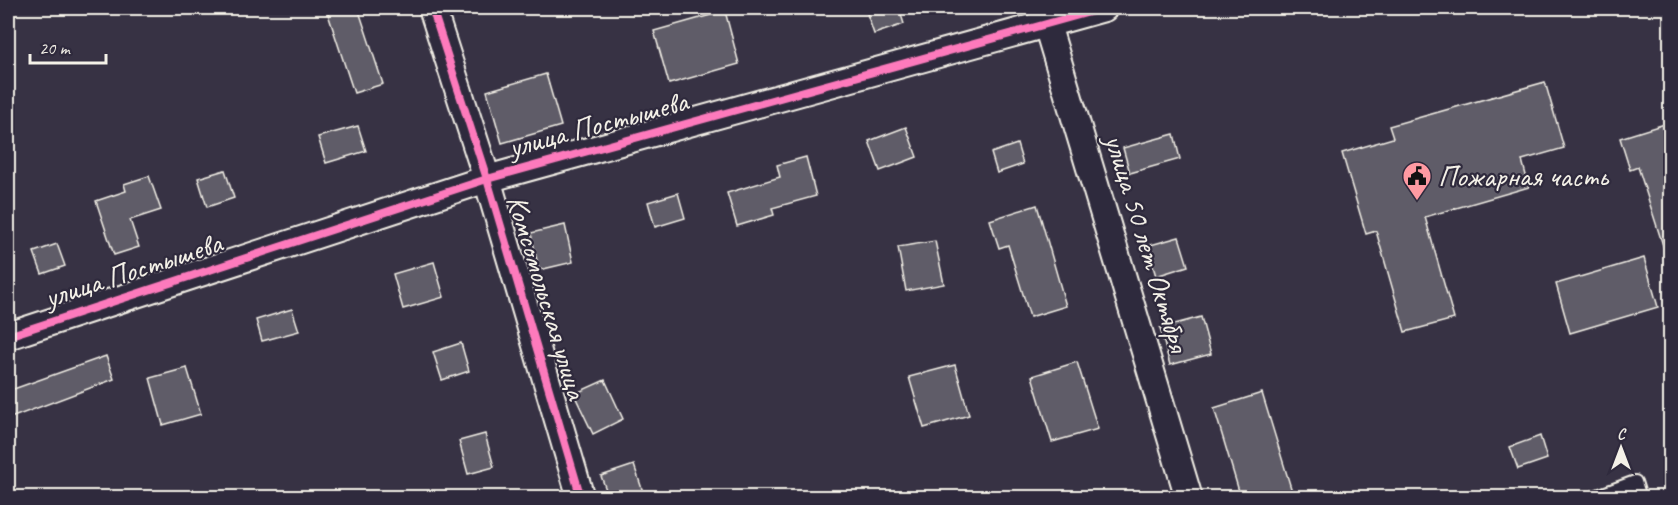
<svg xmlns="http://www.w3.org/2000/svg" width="1678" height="505" viewBox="0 0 1678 505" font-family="Caveat,sans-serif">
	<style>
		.building { fill: #5f5c67; stroke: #f4f1e8; stroke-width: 1.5 }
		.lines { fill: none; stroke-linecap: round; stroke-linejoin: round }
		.service-casing { stroke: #f4f1e8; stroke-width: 16 }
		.minor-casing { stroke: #f4f1e8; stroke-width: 30 }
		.service { stroke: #2f2a3d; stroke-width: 12 }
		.minor { stroke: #2f2a3d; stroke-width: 26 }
		.cycleway-casing { stroke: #2f2a3d; stroke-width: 11 }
		.cycleway { stroke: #fd7abc; stroke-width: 8 }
		.labels { text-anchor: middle; stroke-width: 4.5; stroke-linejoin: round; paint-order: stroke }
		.street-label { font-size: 30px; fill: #f4f1e8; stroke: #2f2a3d }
		.poi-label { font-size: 30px; fill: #f4f1e8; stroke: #2f2a3d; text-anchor: start }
	</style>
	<rect width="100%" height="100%" fill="#373244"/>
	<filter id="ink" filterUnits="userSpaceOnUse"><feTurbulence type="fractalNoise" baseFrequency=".0167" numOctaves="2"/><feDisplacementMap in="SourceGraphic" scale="12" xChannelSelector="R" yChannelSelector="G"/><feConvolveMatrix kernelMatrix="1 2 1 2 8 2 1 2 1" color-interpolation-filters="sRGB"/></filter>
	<g filter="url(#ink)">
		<g class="building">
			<polygon points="326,8 358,8 383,84 354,93"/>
			<polygon points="865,8 899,8 904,24 874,34"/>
			<polygon points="725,11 739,64 669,84 654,31"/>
			<polygon points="546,74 561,126 502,143 487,91"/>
			<polygon points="1545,82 1564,148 1522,160 1529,187 1425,217 1454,319 1405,332 1376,231 1366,234 1342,153 1393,138 1389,126"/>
			<polygon points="1671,122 1671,254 1666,255 1638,167 1630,170 1620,138"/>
			<polygon points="358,126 366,151 326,163 318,137"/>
			<polygon points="906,127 917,157 880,171 869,141"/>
			<polygon points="1174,134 1180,159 1130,173 1123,148"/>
			<polygon points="1017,144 1023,164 997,173 991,153"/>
			<polygon points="806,157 816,196 772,208 774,215 737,226 727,193 780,177 777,165"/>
			<polygon points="225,170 234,198 207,207 198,178"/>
			<polygon points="149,176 161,210 130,220 139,247 114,255 96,201 126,191 124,184"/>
			<polygon points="678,193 685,218 655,227 648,202"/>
			<polygon points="1037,205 1066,306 1030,317 1008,245 999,248 990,220"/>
			<polygon points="565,225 573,262 539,270 531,233"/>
			<polygon points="1179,237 1188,266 1156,276 1147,246"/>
			<polygon points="935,241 944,284 906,291 898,247"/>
			<polygon points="57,244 65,266 42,274 34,252"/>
			<polygon points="1644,258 1658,307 1570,333 1556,284"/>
			<polygon points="434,262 444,297 403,309 393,274"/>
			<polygon points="292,309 299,331 262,341 256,320"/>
			<polygon points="1201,317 1211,354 1170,365 1160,328"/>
			<polygon points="461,343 469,371 442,380 433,352"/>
			<polygon points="106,356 114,379 8,419 8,391"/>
			<polygon points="1077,362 1098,429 1052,442 1032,376"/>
			<polygon points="955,365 969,415 924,428 909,377"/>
			<polygon points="187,368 201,414 163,425 150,378"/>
			<polygon points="605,380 623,419 593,434 574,394"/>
			<polygon points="1262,393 1294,498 1241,498 1214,408"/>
			<polygon points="485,434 494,467 468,474 459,441"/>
			<polygon points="1540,436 1547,459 1518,469 1510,447"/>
			<polygon points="634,465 645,498 609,498 601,476"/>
		</g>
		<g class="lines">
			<g class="service-casing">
				<polyline id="service" points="1592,498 1635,482 1640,498"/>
			</g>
			<g class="minor-casing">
				<g id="minor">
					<polyline points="432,8 487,179 581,498"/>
					<polyline points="1042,8 1189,498"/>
					<polyline points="8,336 487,179 1104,8"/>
				</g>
			</g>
			<use href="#service" class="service"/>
			<use href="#minor" class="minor"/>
			<g class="cycleway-casing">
				<g id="cycleway">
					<polyline points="432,8 487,179 581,498"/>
					<polyline points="8,336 487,179 1104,8"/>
				</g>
			</g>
			<use href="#cycleway" class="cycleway"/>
		</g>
	</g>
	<defs>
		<g id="civic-pin" transform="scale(1.5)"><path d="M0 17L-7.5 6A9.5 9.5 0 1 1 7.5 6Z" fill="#ff9aa2" stroke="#2f2a3d"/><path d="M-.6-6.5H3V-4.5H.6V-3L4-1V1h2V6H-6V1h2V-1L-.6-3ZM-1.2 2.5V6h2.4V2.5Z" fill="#111"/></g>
	</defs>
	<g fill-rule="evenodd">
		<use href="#civic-pin" x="1417" y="176"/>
	</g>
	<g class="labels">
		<g class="street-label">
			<text transform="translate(598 124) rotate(-15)" y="10">улица Постышева</text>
			<text transform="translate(1147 243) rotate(73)" y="10">улица 50 лет Октября</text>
			<text transform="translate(133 270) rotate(-18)" y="10">улица Постышева</text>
			<text transform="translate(547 297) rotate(73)" y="10">Комсомольская улица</text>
		</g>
		<g class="poi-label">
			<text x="1438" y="186">Пожарная часть</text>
		</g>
	</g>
	<rect width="1678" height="505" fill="none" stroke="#2f2a3d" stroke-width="30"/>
	<rect x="15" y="15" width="1648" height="475" fill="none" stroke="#f4f1e8" stroke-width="2" filter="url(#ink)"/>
	<g transform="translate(1621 448)" stroke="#2f2a3d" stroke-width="4.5" paint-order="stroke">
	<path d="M0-4.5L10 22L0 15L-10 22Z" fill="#f4f1e8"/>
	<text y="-9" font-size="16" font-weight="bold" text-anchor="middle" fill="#f4f1e8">С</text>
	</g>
	<path d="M30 54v9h76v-9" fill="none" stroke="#f4f1e8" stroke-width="3"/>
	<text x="39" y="54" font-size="18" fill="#f4f1e8" stroke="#2f2a3d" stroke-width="4.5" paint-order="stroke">20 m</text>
</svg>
